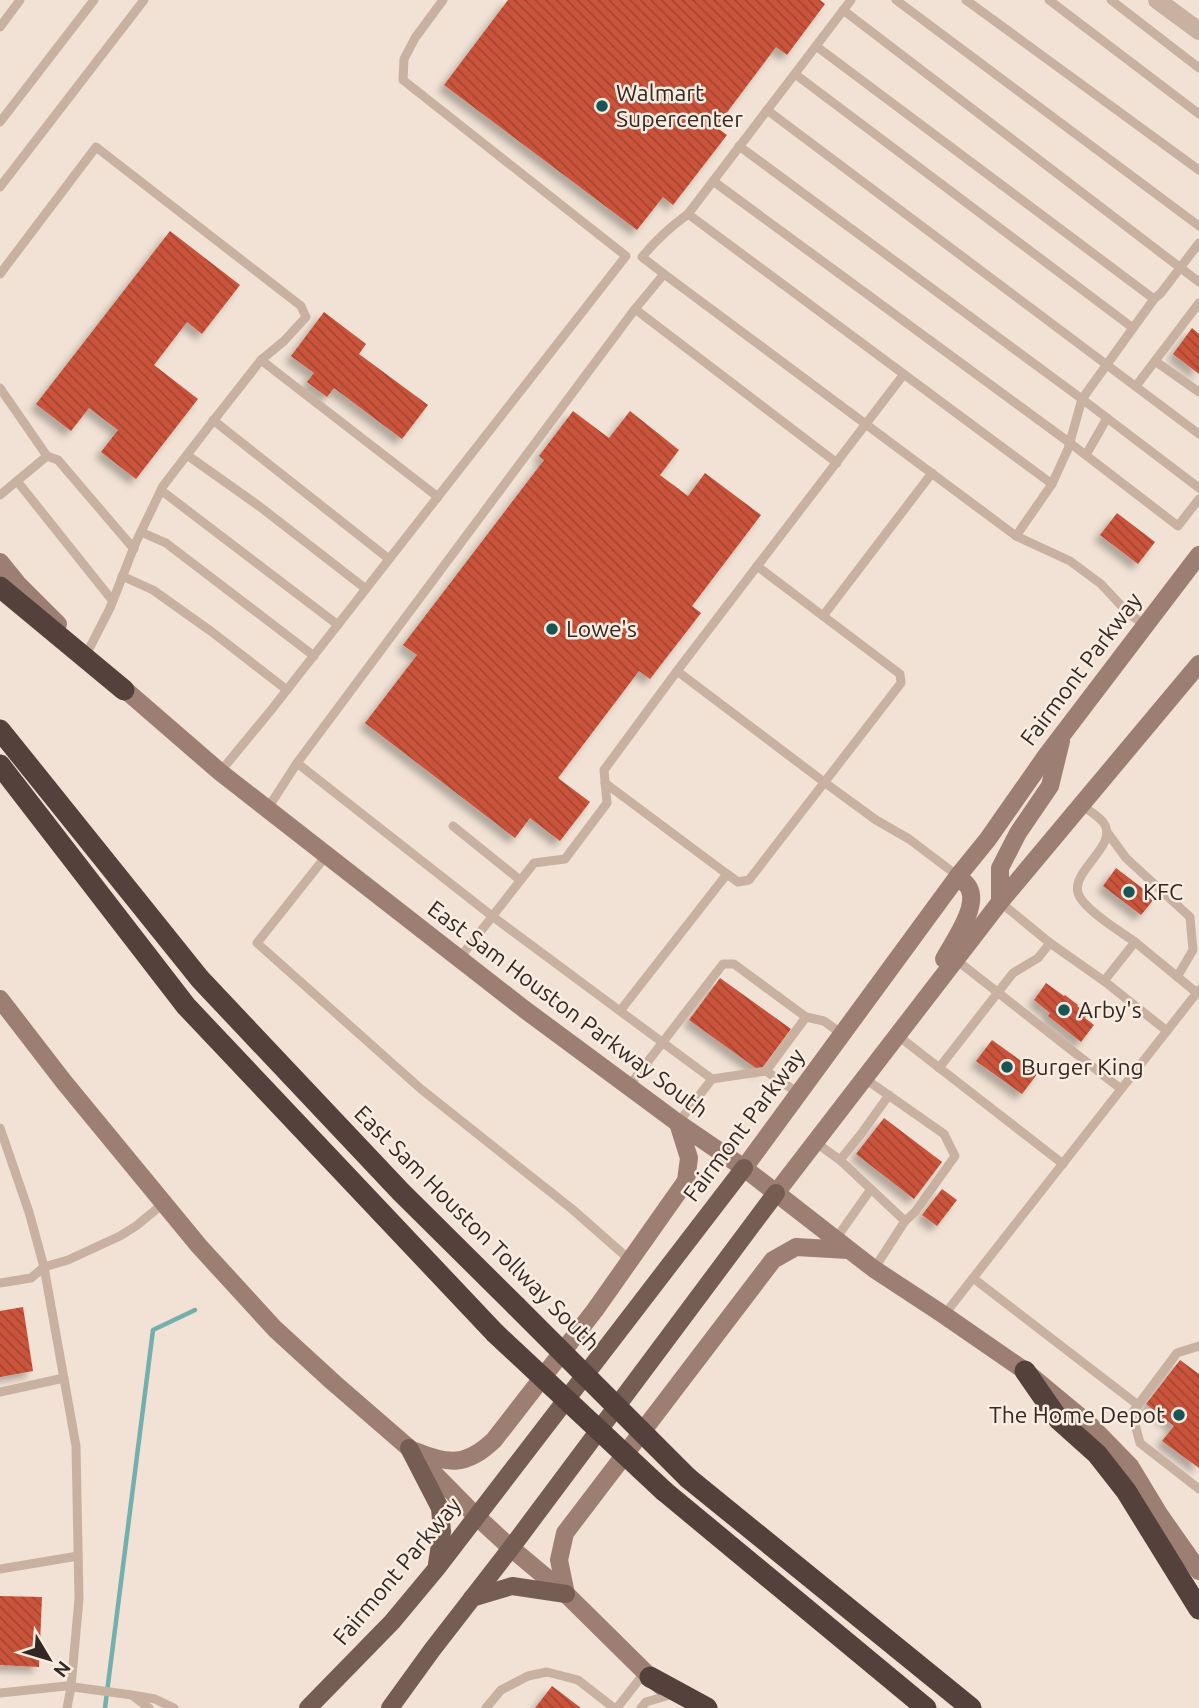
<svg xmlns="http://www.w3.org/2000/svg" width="1199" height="1708" viewBox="0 0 1199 1708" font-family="Ubuntu,sans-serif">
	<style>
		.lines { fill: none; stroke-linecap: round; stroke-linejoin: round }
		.stream { stroke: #73afad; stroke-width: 4.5 }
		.building { fill: url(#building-back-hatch); filter: url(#shadow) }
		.service { stroke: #c9b1a1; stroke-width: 9 }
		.tertiary { stroke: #c9b1a1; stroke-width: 18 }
		.secondary { stroke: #9c7f72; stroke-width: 18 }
		.primary { stroke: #765d54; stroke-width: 18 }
		.motorway { stroke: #54413b; stroke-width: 21 }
		.motorway-bridge { stroke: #54413b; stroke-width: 21 }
		.poi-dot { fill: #195555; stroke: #f9ece1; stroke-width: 2.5 }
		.labels { text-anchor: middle; stroke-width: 5; stroke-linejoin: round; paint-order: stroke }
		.poi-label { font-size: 23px; fill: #332824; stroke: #f9ece1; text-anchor: start }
		.street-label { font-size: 23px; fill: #332824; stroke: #f9ece1 }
	</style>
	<defs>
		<pattern id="building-back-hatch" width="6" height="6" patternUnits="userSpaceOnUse" patternTransform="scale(1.75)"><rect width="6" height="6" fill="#ca533a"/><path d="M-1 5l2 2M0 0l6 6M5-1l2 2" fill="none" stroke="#a54531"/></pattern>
		<filter id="shadow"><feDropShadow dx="-6" dy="6" stdDeviation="3.5" flood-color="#0004"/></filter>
	</defs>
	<rect width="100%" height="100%" fill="#f1e2d5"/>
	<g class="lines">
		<polyline class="stream" points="105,1708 153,1330 195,1310"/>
	</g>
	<g class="building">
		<polygon points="508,0 820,0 825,4 787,55 776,47 716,127 727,135 673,205 663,197 637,230 444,85"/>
		<polygon points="170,231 240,285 202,334 187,322 154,365 198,399 136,479 101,452 118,430 89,408 71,431 36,404"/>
		<polygon points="324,312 366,344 359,354 428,405 402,439 334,388 327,397 307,382 314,373 291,356"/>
		<polygon points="1192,328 1199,334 1199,374 1173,354"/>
		<polygon points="573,411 609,438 630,411 679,450 660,475 688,496 705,473 761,515 692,606 701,613 650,679 639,671 558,778 590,802 560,841 530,818 515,838 365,723 417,655 403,645 544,460 539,456"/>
		<polygon points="1117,513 1155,542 1138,564 1100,535"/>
		<polygon points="1116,868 1155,898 1141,915 1103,886"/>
		<polygon points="720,978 791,1029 760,1071 689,1020"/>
		<polygon points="1046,983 1064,996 1065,995 1078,1005 1077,1006 1088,1014 1085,1018 1094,1025 1081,1042 1048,1016 1050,1013 1034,1000"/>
		<polygon points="992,1040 1038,1073 1022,1094 976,1061"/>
		<polygon points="884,1118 942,1162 914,1199 856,1154"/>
		<polygon points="942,1189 957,1200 937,1226 922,1215"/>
		<polygon points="23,1307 33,1371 0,1377 0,1311"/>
		<polygon points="1180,1360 1199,1374 1199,1468 1162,1441 1174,1426 1146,1404"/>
		<polygon points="0,1596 42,1597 39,1667 0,1665"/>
		<polygon points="552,1686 581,1708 535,1708"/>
	</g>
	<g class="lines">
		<g class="service">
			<polyline points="851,0 688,214 1052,484"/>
			<polyline points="896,0 1199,226"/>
			<polyline points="966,0 1199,170"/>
			<polyline points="1049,0 1199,114"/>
			<polyline points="1111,0 1199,68"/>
			<polyline points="843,10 1199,282"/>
			<polyline points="0,27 20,0"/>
			<polyline points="816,46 1154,299"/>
			<polyline points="795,74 1133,328"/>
			<polyline points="767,110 1199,434"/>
			<polyline points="0,122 94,0"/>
			<polyline points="739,146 1082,399 1199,488"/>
			<polyline points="713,181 1070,443 1178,526 1199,499"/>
			<polyline points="0,187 144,0"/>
			<polyline points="0,274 96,147 301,306 306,317 284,341 261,360"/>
			<path d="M664 274 642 257C656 240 670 227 688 214"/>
			<polyline points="635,309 837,463"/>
			<polyline points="1155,361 1199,392"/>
			<polyline points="1136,386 1199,303"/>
			<polyline points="0,388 47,456 58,460 134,549"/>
			<polyline points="213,420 389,559"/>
			<polyline points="187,455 259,506 366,589"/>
			<polyline points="1086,455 1107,418"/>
			<polyline points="17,481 112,600"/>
			<polyline points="162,491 338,625"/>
			<polyline points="0,495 47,456"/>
			<polyline points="141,532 166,543 314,656"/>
			<polyline points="1016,536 1052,484 1068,449 1082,399 1154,299 1161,293 1199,243"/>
			<polyline points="122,576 153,590 212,632 287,690"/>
			<polyline points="823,616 932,473"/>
			<polyline points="87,653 110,608 136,542 163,486 210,425 261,360 438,497"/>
			<polyline points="677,671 824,782 876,820 909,839 958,876"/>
			<polyline points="297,763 492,916 620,1011 727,874 738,882 749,880 901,683 900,674 757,566"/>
			<polyline points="220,772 272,709 626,256 403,80 404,59 415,38 443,0"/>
			<polyline points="605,783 727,874"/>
			<path d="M1081 805C1088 810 1097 815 1103 822 1121 844 1071 870 1078 893 1083 909 1121 932 1135 942L1104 981"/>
			<polyline points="268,808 297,763 635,309 664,274 1016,536 1070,561 1101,584 1128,613 1145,625"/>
			<polyline points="453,826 520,880"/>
			<polyline points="1107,832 1126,858 1190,917 1193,950 1177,977"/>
			<polyline points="326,856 257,943 421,1089 572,1209 630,1260"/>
			<polyline points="1000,902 1050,943 1104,981 1167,1031"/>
			<polyline points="1135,942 1197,993"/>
			<polyline points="459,959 534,863 565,859 607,803 604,770 677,671 904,374"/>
			<polyline points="955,959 1121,1089"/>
			<polyline points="620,1011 712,1079 766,1071 806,1017 824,1021 842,1034"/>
			<polyline points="897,1035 1063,1164"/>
			<polyline points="939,1068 1013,973 1038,958 1050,943"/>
			<polyline points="766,1071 798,1093"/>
			<polyline points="864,1078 944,1134 955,1156 915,1212 905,1221 874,1269"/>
			<polyline points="629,1086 723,964 734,964 806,1017"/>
			<polyline points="678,1123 712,1079"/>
			<polyline points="0,1128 29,1212 44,1267 76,1446 79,1599 71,1687 67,1708"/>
			<polyline points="815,1142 840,1160 905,1221"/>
			<polyline points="840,1160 861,1134 889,1095"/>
			<polyline points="835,1240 871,1189"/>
			<polyline points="973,1278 1138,1405"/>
			<polyline points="0,1283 31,1278 44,1267 68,1260 120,1236 136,1226 164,1203"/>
			<polyline points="944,1315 1199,990"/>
			<polyline points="1199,1346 1177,1353 1132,1413 1140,1443 1199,1489"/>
			<polyline points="0,1392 64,1378"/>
			<polyline points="0,1569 78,1556"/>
			<polyline points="0,1693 66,1686 132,1695 155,1699 174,1708"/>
			<polyline points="133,1696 149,1708"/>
			<polyline points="486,1708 501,1690 528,1676 547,1672 578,1680 614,1708"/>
			<polyline points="617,1708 645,1672"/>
			<polyline points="641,1708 646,1702 673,1694"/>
		</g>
		<polyline class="tertiary" points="1157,0 1199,31"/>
		<g class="secondary">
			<polyline points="0,562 17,583 58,624"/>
			<polyline points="115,681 220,772 524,1009 678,1123 744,1168 874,1269 944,1315 1025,1371 1090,1425 1130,1466 1159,1514 1199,1571"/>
			<polyline points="1000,902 1000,868 1018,833 1050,786 1061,741"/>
			<path d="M944 959C953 942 979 907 969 888 967 884 961 879 958 876"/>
			<polyline points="0,999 64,1082 199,1246 275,1329 334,1383 409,1448 476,1516 511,1548 566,1594 645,1672 661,1686"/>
			<polyline points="744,1168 958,876 988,839 1046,756 1199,555"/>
			<polyline points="776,1193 1000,902 1199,664"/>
			<path d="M415 1451C449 1465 467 1466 494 1440L595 1310 686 1181 689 1158 678 1123"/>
			<polyline points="566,1594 559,1560 565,1533 773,1260 796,1247 848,1250"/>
		</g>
		<g class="primary">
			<polyline points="409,1448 440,1508 442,1532 437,1564"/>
			<polyline points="472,1598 512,1586 566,1594"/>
			<polyline points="308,1708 392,1622 437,1568 744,1168"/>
			<polyline points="390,1708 432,1650 511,1548 776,1193"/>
		</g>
		<g class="motorway">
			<polyline points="0,587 124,690"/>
			<polyline points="0,730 200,979 401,1192 516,1306"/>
			<polyline points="0,765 186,1006 495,1333"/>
			<polyline points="1025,1371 1059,1420 1097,1454 1126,1491 1199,1609"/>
			<polyline points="688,1478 971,1708"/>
			<polyline points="664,1491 926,1708"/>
			<polyline points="650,1677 707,1708"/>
		</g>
		<g class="motorway-bridge">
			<polyline points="516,1306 688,1478"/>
			<polyline points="495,1333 664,1491"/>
		</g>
	</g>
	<g class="poi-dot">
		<circle cx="602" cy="106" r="7"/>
		<circle cx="552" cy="629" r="7"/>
		<circle cx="1129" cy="892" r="7"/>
		<circle cx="1064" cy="1010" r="7"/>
		<circle cx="1007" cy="1067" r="7"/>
		<circle cx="1179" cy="1415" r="7"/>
	</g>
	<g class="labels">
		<g class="poi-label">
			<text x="616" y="101">Walmart<tspan x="616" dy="26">Supercenter</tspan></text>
			<text x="566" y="637">Lowe's</text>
			<text x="1143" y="900">KFC</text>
			<text x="1078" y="1018">Arby's</text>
			<text x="1021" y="1075">Burger King</text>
			<text x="1165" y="1423" text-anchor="end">The Home Depot</text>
		</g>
		<g class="street-label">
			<text transform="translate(1081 669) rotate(-53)" y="8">Fairmont Parkway</text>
			<text transform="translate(568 1009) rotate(37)" y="8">East Sam Houston Parkway South</text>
			<text transform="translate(744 1125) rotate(-53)" y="8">Fairmont Parkway</text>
			<text transform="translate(477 1228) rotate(45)" y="8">East Sam Houston Tollway South</text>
			<text transform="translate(397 1571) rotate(-50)" y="8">Fairmont Parkway</text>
		</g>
	</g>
	<g transform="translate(49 1659) rotate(128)" stroke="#f9ece1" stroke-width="5" paint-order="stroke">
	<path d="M0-5L12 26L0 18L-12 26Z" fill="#332824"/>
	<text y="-10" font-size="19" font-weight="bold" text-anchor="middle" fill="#332824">N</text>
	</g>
</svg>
